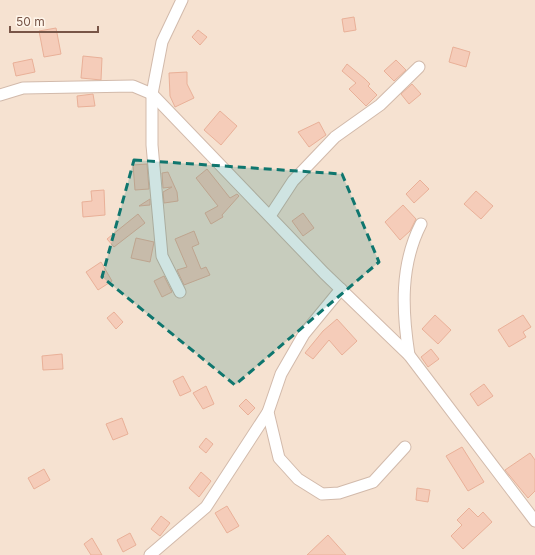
<svg xmlns="http://www.w3.org/2000/svg" width="535" height="555" viewBox="0 0 535 555" font-family="Inter,sans-serif">
	<style>
		.residential { fill: #f6e2d1 }
		.building { fill: #f5ccb9; stroke: #e9b098 }
		.lines { fill: none; stroke-linecap: round; stroke-linejoin: round }
		.street-casing { stroke: #d2baab; stroke-width: 13 }
		.street { stroke: #fff; stroke-width: 11 }
		.marked { fill: #0f766e; fill-opacity: 0.2; stroke: #0f766e; stroke-width: 3; stroke-dasharray: 8 5; stroke-linejoin: round }
	</style>
	<rect width="100%" height="100%" fill="#fef1e4"/>
	<rect class="residential" x="0" y="0" width="535" height="555"/>
	<g class="building">
		<polygon points="354,17 356,30 344,32 342,19"/>
		<polygon points="56,28 61,54 44,57 39,31"/>
		<polygon points="198,30 207,37 200,45 192,37"/>
		<polygon points="453,47 470,52 466,67 449,62"/>
		<polygon points="83,56 102,58 101,80 81,78"/>
		<polygon points="32,59 35,72 16,76 13,63"/>
		<polygon points="396,60 406,70 394,81 384,71"/>
		<polygon points="347,64 365,79 370,84 368,86 377,95 366,106 349,89 356,83 342,71"/>
		<polygon points="187,72 187,84 194,98 175,107 170,96 169,73"/>
		<polygon points="412,84 421,94 409,104 401,94"/>
		<polygon points="93,94 95,106 78,107 77,96"/>
		<polygon points="220,111 237,126 221,145 204,130"/>
		<polygon points="319,122 326,135 309,147 298,132"/>
		<polygon points="147,164 149,189 135,190 133,165"/>
		<polygon points="207,169 230,198 237,194 239,196 222,215 223,217 211,224 205,213 218,206 196,178"/>
		<polygon points="168,172 177,192 178,201 164,203 163,192 172,187 163,188 162,173"/>
		<polygon points="420,180 429,189 414,203 406,194"/>
		<polygon points="104,190 105,215 83,217 82,202 92,201 91,191"/>
		<polygon points="476,191 493,206 481,219 464,204"/>
		<polygon points="150,199 150,205 139,206"/>
		<polygon points="403,205 416,219 410,231 400,240 385,222"/>
		<polygon points="303,213 314,228 303,236 292,221"/>
		<polygon points="138,214 145,223 114,247 107,239"/>
		<polygon points="194,231 199,244 192,247 201,269 206,267 210,275 184,285 177,270 187,267 175,239"/>
		<polygon points="136,238 154,242 150,262 131,258"/>
		<polygon points="101,262 112,281 98,290 86,272"/>
		<polygon points="164,276 172,292 162,297 154,281"/>
		<polygon points="114,312 123,322 116,329 107,318"/>
		<polygon points="435,315 451,330 438,344 422,329"/>
		<polygon points="523,315 531,327 523,332 526,337 509,347 498,330"/>
		<polygon points="337,319 357,341 342,355 329,340 313,359 305,353 323,331"/>
		<polygon points="431,349 439,359 428,367 421,357"/>
		<polygon points="62,354 63,369 43,370 42,356"/>
		<polygon points="183,376 191,391 180,396 173,381"/>
		<polygon points="484,384 493,396 478,406 470,394"/>
		<polygon points="206,386 214,404 203,409 193,393"/>
		<polygon points="246,399 255,408 248,415 239,406"/>
		<polygon points="122,418 128,434 113,440 106,424"/>
		<polygon points="206,438 213,444 206,453 199,447"/>
		<polygon points="462,447 484,482 468,491 446,456"/>
		<polygon points="530,453 535,460 535,491 528,498 505,470"/>
		<polygon points="44,469 50,480 34,489 28,478"/>
		<polygon points="201,472 211,481 199,497 189,488"/>
		<polygon points="417,488 430,490 428,502 416,500"/>
		<polygon points="227,506 239,526 227,533 215,513"/>
		<polygon points="469,508 478,517 483,512 492,522 463,549 451,536 462,525 457,520"/>
		<polygon points="161,516 170,523 160,536 151,529"/>
		<polygon points="130,533 136,545 123,552 117,540"/>
		<polygon points="328,535 346,555 307,555"/>
		<polygon points="92,538 102,555 91,555 84,544"/>
	</g>
	<g class="lines">
		<g class="street-casing">
			<g id="street">
				<polyline points="0,95 23,88 133,86 152,94 324,273 409,355 535,521"/>
				<polyline points="270,216 293,181 335,137 380,105 419,67"/>
				<polyline points="341,289 304,334 281,374 268,412 279,458 298,479 322,494 339,493 373,482 405,447"/>
				<polyline points="180,292 162,256 152,145 152,94 162,42 182,0"/>
				<path d="M409 355C402 310 400 265 421 224"/>
				<polyline points="150,555 206,507 268,412"/>
			</g>
		</g>
		<use href="#street" class="street"/>
	</g>
	<path class="marked" d="M134 160 342 174 379 262 235 385 102 277Z"/>
	<path d="M10 26v6h88v-6" fill="none" stroke="#785547" stroke-width="2"/>
	<text x="16" y="26" font-size="12" fill="#785547" stroke="#fff6eb" stroke-width="3" paint-order="stroke">50 m</text>
</svg>
